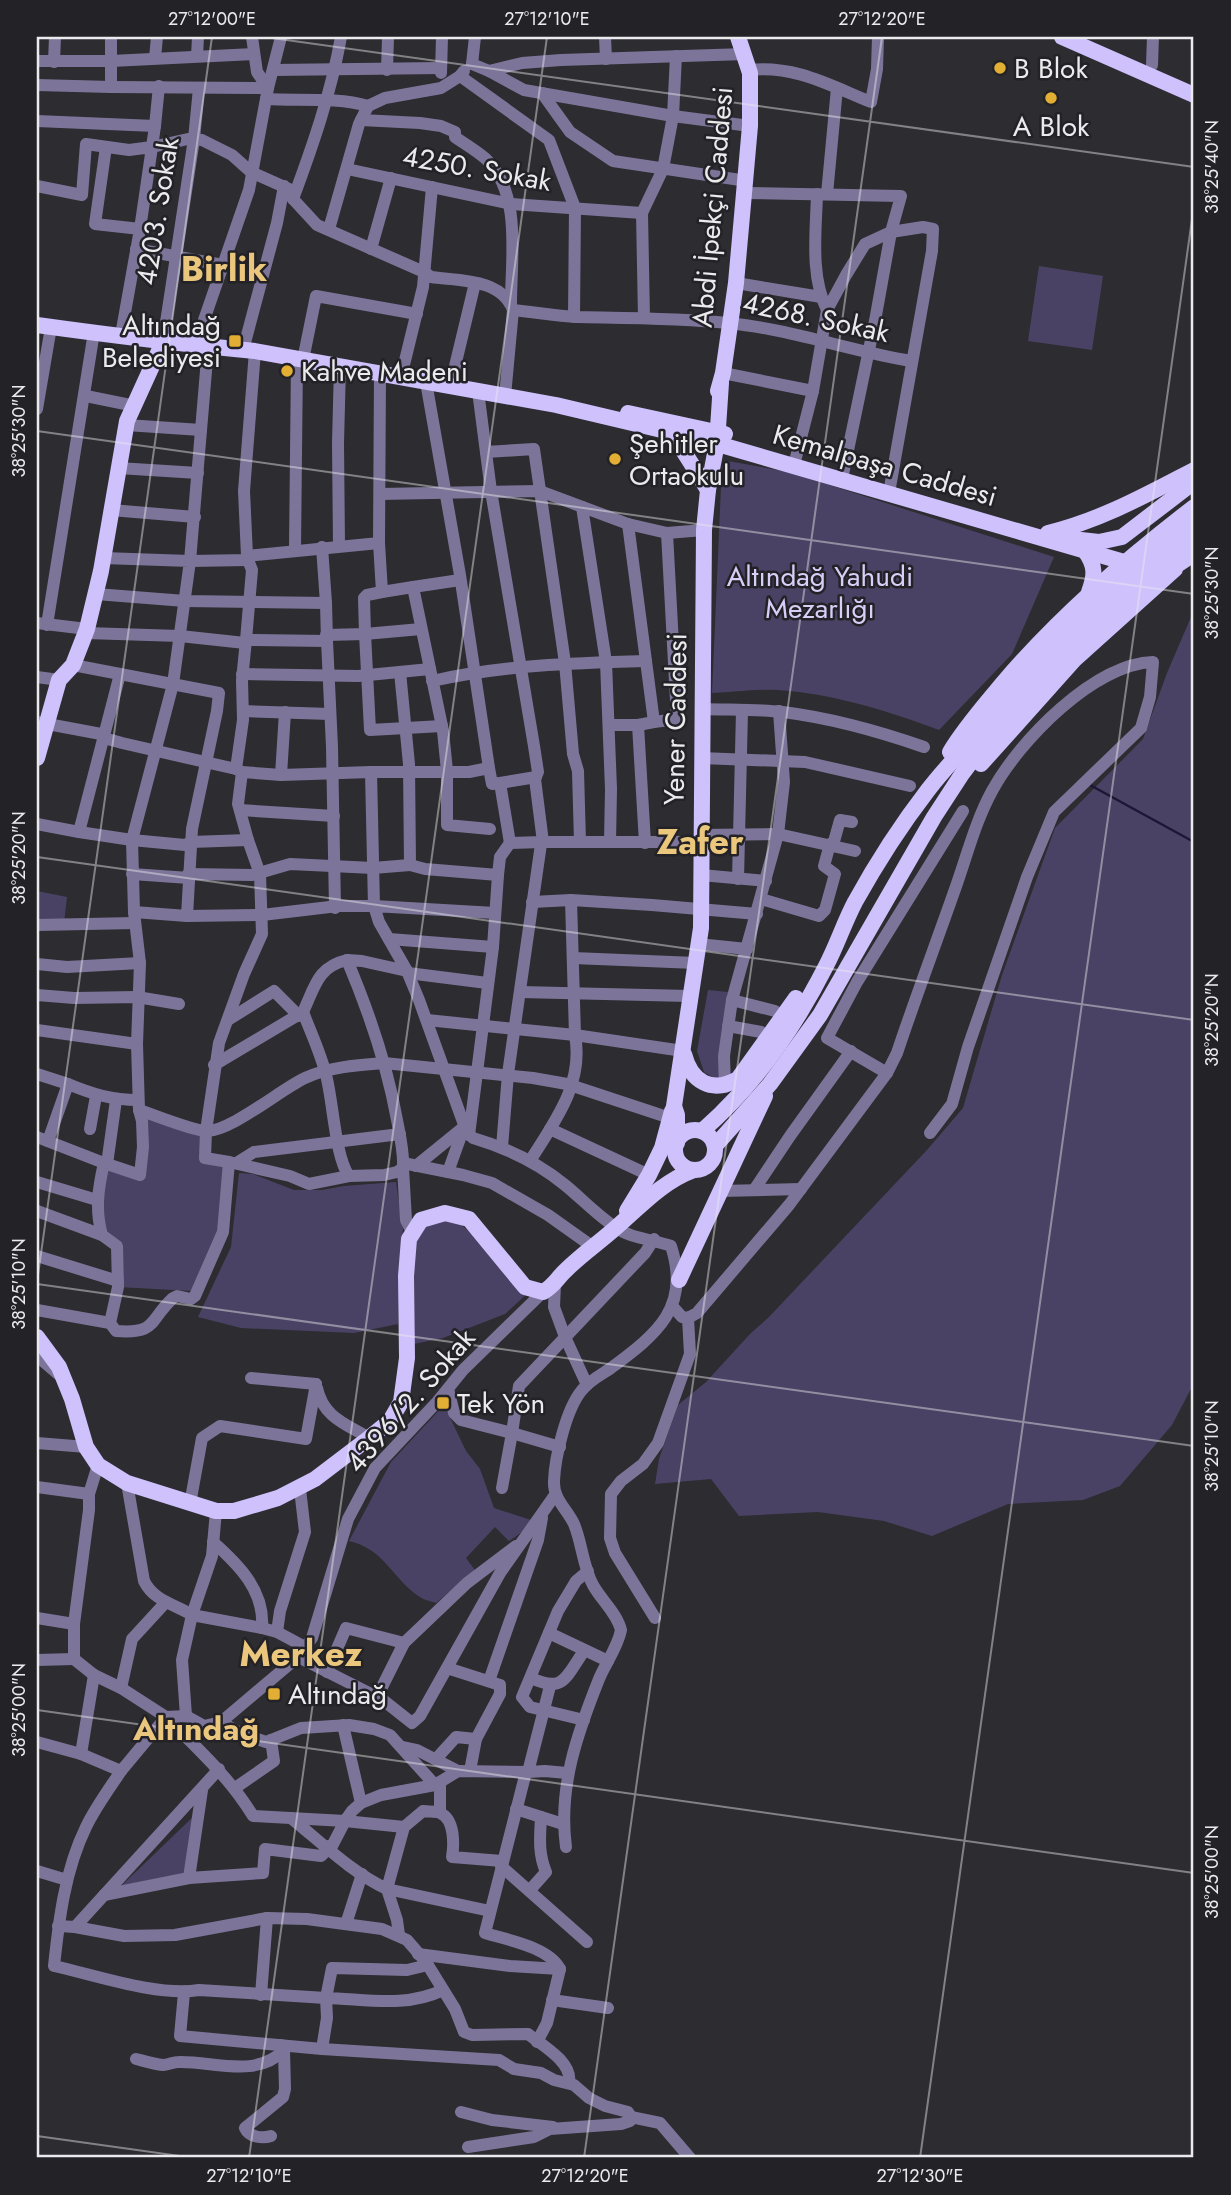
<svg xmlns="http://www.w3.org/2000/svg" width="1231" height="2195" viewBox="0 0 1231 2195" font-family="Jost,sans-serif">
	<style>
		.green { fill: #4a4264 }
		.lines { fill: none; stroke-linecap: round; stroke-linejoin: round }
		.stream { stroke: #1f1636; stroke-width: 2.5 }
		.minor { stroke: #7d7599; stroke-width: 12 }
		.major { stroke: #cec1fc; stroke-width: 16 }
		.major-bridge { stroke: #cec1fc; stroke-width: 16 }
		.ticks { fill: none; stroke: #ebebee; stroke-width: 2; stroke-opacity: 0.45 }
		.poi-dot { fill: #e2af34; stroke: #232227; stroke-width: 2.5 }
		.labels { text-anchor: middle; stroke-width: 5; stroke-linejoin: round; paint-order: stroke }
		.poi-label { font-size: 28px; fill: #ebebee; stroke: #232227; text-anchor: start }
		.street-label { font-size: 28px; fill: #ebebee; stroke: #232227 }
		.park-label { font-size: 28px; fill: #d7cff7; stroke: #232227 }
		.quarter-label { font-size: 32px; font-weight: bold; fill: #ebc77e; stroke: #232227 }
		.district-label { font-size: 35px; font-weight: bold; fill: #ebc77e; stroke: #232227 }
		.neatline { fill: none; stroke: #ebebee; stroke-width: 2.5 }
		.ticks-label { font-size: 18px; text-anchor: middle; fill: #ebebee }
	</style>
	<rect width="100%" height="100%" fill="#2d2c31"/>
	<g class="green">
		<polygon points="1039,266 1103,276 1092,350 1028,341"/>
		<path d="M728 461 789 472 1054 557 1012 654 939 730C889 711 830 693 777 690 756 689 733 692 712 693L721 487Z"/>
		<polygon points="1194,610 1194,1383 1172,1425 1120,1486 1083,1500 1008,1504 932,1536 884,1521 818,1512 739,1516 711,1479 655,1484 659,1459 678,1405 706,1382 750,1334 768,1318 927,1150 963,1108 1002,975 1055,828 1143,739 1167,673"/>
		<polygon points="37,891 67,897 64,923 37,921"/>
		<polygon points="708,990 728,992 720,1082 704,1072 697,1051"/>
		<polygon points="140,1113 203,1133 201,1162 226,1164 221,1232 192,1291 118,1287 120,1246 105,1234 102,1203 107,1170 140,1175"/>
		<polygon points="239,1173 253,1174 294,1190 322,1190 344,1186 396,1182 403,1229 399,1275 398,1324 354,1333 241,1328 198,1317 231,1247"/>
		<polygon points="446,1220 458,1222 472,1234 529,1292 505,1314 443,1338 409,1345 414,1238 421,1228"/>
		<path d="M444 1405 466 1451 480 1469 494 1508 537 1522 509 1541 495 1527 466 1558 475 1570 436 1603C431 1601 424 1600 420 1597 393 1580 385 1549 349 1541L391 1462Z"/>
		<polygon points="194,1816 185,1874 120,1887"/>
	</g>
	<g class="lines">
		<polyline class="stream" points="1090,785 1194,842"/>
		<g class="minor">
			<polyline points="605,37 606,59"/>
			<polyline points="197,56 198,37"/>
			<polyline points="155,58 157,37"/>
			<polyline points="37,61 111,61 254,54"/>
			<polyline points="54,62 55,37"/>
			<polyline points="472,64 489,71 522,63 561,60 745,54"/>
			<polyline points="472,64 475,37"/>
			<polyline points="1152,65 1153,37"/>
			<polyline points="273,70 441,68"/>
			<polyline points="387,70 388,37"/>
			<path d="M749 70C795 65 829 85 871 102L877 69 878 37"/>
			<polyline points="489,71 524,90 673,116 750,126"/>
			<polyline points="441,73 442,37"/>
			<polyline points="460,76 549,140 575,208 574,317"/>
			<polyline points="37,85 111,87 111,37"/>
			<polyline points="111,87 268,88 281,37"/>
			<polyline points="542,93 570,132 613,161 747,181"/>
			<path d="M266 99C298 101 337 97 368 106"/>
			<polyline points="368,106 385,98 441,88 460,76 464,71"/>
			<path d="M361 120 420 123 441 126 455 132V137C465 144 477 151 486 159 522 194 511 257 511 303"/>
			<path d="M37 121 155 126 152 147 188 139 202 140 232 155 251 172 289 189 293 199 317 225 424 272 431 277C459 281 501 278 513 310 534 312 556 316 577 317 627 318 678 318 728 323 790 329 850 351 911 361"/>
			<polyline points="155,126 159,86"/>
			<polyline points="106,147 95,224 140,229 121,335"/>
			<polyline points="347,169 511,204 642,213"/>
			<polyline points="37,186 82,195 86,144 129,150 152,147 140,229"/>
			<polyline points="745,193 901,196 891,232 875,321 842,479"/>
			<path d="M817 194C816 231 810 276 827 310"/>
			<polyline points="827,194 837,88"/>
			<path d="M293 199C313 145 331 93 341 37"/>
			<polyline points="329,229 359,124 368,106"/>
			<polyline points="136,249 223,265"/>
			<polyline points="371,249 391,178"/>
			<polyline points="736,283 821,297"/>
			<polyline points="644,318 642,213 663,169 673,116 676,56"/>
			<polyline points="163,342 194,139 199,88"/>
			<polyline points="195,346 249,190 268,88 257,72 252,37"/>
			<polyline points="208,347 190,561 248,560 247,556 379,543 380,373"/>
			<polyline points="243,350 277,223 284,186"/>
			<polyline points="303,360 316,296 417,314"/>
			<polyline points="723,373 813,391"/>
			<polyline points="401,377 423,287 432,187"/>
			<polyline points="426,382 460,575 489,768 492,784 500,783 510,843"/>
			<polyline points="450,387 475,283"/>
			<polyline points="86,396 135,406"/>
			<polyline points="505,396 513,310"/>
			<polyline points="37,409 51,327"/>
			<polyline points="126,425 201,430"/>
			<polyline points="486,452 534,449 565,663 573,754 578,771 580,842 543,842"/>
			<polyline points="794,465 813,391 827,310 846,275 865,244 891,232 923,227 933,229 932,251 889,493"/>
			<polyline points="118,468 198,473"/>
			<polyline points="380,494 540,491 628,524 667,533 704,530"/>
			<polyline points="582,507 606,662 611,789 610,842"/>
			<polyline points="111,510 195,517"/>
			<polyline points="628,524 654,722 638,725"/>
			<polyline points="379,543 382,592 413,587 443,731 447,771 447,825 490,829"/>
			<polyline points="339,546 338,443 340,366"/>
			<polyline points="295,549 297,359"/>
			<polyline points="247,556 244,491 255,351"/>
			<path d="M103 558 190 561 173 684 132 840 134 912 140 963 137 1044 139 1110 142 1121 143 1147 140 1175 104 1163C98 1189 95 1210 102 1235L117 1246 118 1287 110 1323"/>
			<polyline points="248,560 252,570 246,640 327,641 326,603"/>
			<polyline points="413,587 460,580"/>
			<polyline points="96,594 185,601 326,603 322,547"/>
			<polyline points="37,623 87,629"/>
			<polyline points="47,625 94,332"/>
			<polyline points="421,629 365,634 370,730 442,726"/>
			<polyline points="86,633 180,636 245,643"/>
			<polyline points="326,635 365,634 364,598 367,595 382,592"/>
			<polyline points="327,641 332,747 335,908"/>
			<polyline points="73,665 219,693 217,711 192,829 187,916 134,912"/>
			<polyline points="120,674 79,832 132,840 185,845 191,842 248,840"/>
			<polyline points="242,674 358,676 430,669"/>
			<polyline points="37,677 59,680"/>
			<path d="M432 681C503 665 574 663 646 661"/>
			<path d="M702 709C728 710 756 709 783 712 831 718 878 731 924 747"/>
			<polyline points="243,711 330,714"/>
			<polyline points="37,722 101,734 104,738 122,743 236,769 243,720 242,680 246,640"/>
			<polyline points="654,722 677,719 667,533"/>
			<polyline points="609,725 638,725 645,843"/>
			<polyline points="701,758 805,762 910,786"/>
			<polyline points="371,772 469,772 489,768"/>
			<polyline points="281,775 285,712"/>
			<polyline points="500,783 536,777"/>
			<polyline points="240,810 334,816"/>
			<polyline points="37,824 79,832"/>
			<polyline points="701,835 778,834 855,851"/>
			<polyline points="580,842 700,842"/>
			<polyline points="833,845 840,820 852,822"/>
			<polyline points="410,865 425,869 498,875 500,857 510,843 543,842 535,779 538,772 534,746 491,491 478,391"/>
			<polyline points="132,874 189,878"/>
			<polyline points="188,874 252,875 290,864 373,868 410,865 409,764 400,672"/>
			<polyline points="701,875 766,881"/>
			<polyline points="738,879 742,711"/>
			<polyline points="761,899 819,916 825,910 835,874 824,866 830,844"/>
			<polyline points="532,902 571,900"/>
			<polyline points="187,916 262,915 338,906 374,906 371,772 281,775 242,772 236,769"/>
			<polyline points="37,925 135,923"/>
			<polyline points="389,939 493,947"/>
			<polyline points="698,944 747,949"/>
			<polyline points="573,958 696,963"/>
			<polyline points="37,964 67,967 140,963"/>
			<path d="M407 971 419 1000 467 1133 473 1138C507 1148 537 1162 565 1185 581 1198 597 1215 615 1227 631 1239 652 1239 671 1246 691 1307 657 1334 611 1368 601 1375 590 1380 582 1390 566 1409 555 1457 554 1481 553 1499 567 1509 574 1524 582 1543 583 1567 593 1585 601 1600 617 1613 621 1630 618 1647 605 1664 599 1679 577 1734 558 1788 566 1847"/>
			<polyline points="408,973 487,983"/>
			<polyline points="520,992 689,996"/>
			<polyline points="37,995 74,998 137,997 179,1004"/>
			<polyline points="732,1000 775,1011"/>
			<path d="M303 1012C315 987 317 967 347 960"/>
			<polyline points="228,1020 274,991 299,1016"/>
			<polyline points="427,1020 575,1035 683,1051"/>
			<polyline points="728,1026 761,1032"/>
			<polyline points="37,1030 137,1044"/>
			<path d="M214 1065 303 1012C311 1033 321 1054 326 1075 333 1100 335 1157 349 1176"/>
			<polyline points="887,1073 827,1038 857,982 963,811"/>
			<polyline points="37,1074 68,1084"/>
			<polyline points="725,1087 724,1056 732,1000 778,834 784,782 779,711"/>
			<path d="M139 1110C154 1115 191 1130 205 1131 229 1133 281 1089 305 1078 328 1067 358 1065 384 1063L533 1078 567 1084 670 1118"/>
			<polyline points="90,1129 96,1096"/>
			<polyline points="550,1129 649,1175"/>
			<polyline points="469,1135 493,947 498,875"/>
			<polyline points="37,1137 104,1163"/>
			<path d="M48 1141 68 1084C92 1094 112 1100 138 1100"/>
			<polyline points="502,1147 508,1074 541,844"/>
			<path d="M530 1161C555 1121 584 1084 575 1035L571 900 652 905 757 914"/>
			<path d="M229 1162 290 1176 309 1184 349 1176 384 1175 397 1172 403 1168C404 1152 400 1136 397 1120 387 1064 369 1012 347 960L362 961 407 971 379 922 374 906 495 913"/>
			<polyline points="238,1162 254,1152 400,1134"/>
			<polyline points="403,1163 463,1175 492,1183 548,1215 593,1247"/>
			<polyline points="107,1164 116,1100"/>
			<polyline points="416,1166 464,1127"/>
			<polyline points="403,1168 406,1220 412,1232"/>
			<polyline points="448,1172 463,1130"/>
			<polyline points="37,1182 97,1200"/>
			<polyline points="754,1190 790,1136 851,1051"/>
			<polyline points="720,1191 801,1189"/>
			<polyline points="37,1211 102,1235"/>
			<polyline points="37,1256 118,1281"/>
			<polyline points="555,1284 554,1307 565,1337 587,1385"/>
			<path d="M673 1307 682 1317 688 1318 697 1313 789 1205 887 1073 897 1053C915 999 935 946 954 892 966 859 975 822 992 791 1019 741 1094 664 1153 662L1150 697 1141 728 1054 812 1027 877 968 1047 952 1104 930 1133"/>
			<path d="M37 1310 110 1323 116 1331C158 1334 148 1321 173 1298L177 1296 191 1299 195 1296 223 1232 229 1162 205 1158 206 1131 219 1043 244 974 262 934 260 874 248 840 238 804 242 772"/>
			<polyline points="37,1356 58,1374"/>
			<polyline points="251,1378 316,1384"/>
			<path d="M317 1388C323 1417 346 1424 369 1438"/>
			<polyline points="448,1389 454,1413 461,1420 512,1433 502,1488"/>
			<polyline points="37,1443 86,1447"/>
			<polyline points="560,1447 512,1433 519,1386 645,1253 654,1239"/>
			<path d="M127 1483 144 1581C154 1601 174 1604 192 1615L182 1660 186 1716"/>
			<polyline points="37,1487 89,1494"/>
			<polyline points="190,1504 202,1438 220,1426 306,1439 316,1384"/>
			<polyline points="216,1511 212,1556 192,1615 262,1628 277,1632 305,1647"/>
			<path d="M213 1542C239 1565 265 1591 262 1628"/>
			<polyline points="37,1618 74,1624"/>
			<polyline points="655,1618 615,1553 610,1538 611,1494 621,1481 643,1464 658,1443 690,1354 688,1318"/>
			<polyline points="277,1632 280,1611 305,1532 300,1489"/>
			<polyline points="549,1633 608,1661"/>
			<polyline points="298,1657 383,1700 412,1723 420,1716 500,1573 555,1495"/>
			<polyline points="74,1659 94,1675 121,1688 166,1717 186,1716 204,1726 221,1722 298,1657 312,1638 348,1519 375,1468 437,1402 463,1370 543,1292"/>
			<polyline points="74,1659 74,1624 89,1510 89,1494 98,1465"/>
			<polyline points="37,1660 74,1659"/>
			<polyline points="447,1668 500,1685 500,1694 476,1739 470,1771"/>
			<polyline points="327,1672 346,1628 404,1643"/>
			<path d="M531 1678C564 1693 565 1678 584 1651"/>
			<polyline points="489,1681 538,1540 542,1518"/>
			<polyline points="121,1688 132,1639 166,1602"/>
			<polyline points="377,1697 404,1643 467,1583 516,1546"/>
			<polyline points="584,1720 530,1707 522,1697 558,1611 576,1581 588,1571"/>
			<polyline points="221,1722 240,1733 266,1742 301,1728 349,1725 374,1729 390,1735 435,1785"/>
			<polyline points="343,1725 361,1803"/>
			<path d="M37 1742 81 1754 121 1771 166 1717C198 1749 230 1778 253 1816L345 1821 352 1811 361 1803 381 1795 435 1785 458 1771 528 1772 545 1771 567 1773"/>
			<polyline points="403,1747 417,1750 458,1771"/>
			<polyline points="81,1754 94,1675"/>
			<polyline points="436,1759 456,1737 476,1739"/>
			<path d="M121 1771C109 1789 95 1808 86 1827 65 1870 59 1919 54 1966 95 1975 158 1997 199 1990L326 1998 327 2018 322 2049 499 2060 514 2069 541 2073 554 2080 574 2085 589 2098 605 2106 628 2112 631 2117 630 2121 621 2124 550 2129 534 2137 468 2147"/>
			<path d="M526 1772 485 1933C507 1940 549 1947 560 1969L547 2023 537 2042"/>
			<polyline points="528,1772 550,1686"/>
			<polyline points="235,1788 274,1761 271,1740"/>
			<polyline points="202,1790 189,1878 263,1873 265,1849 321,1856 325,1852 326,1846"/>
			<polyline points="516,1809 563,1824"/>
			<polyline points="440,1812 440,1782"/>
			<path d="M291 1818C322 1843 351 1872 387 1889L397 1920 399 1935"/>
			<polyline points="330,1850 345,1821 404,1827"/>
			<polyline points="501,1866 587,1942"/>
			<polyline points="37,1871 67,1880"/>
			<path d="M530 1890 546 1872C538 1853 540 1837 541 1817"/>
			<polyline points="104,1895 189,1878"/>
			<path d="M490 1911 387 1889 404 1827 423 1811C428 1812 436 1811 440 1813 455 1819 454 1845 452 1857L502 1861"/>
			<polyline points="346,1924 362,1874"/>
			<path d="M58 1926 75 1927 124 1936 175 1935 267 1918 307 1919 382 1929 407 1940 426 1962 455 2009 464 2032 472 2035 528 2034C542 2045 573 2062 569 2083"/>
			<polyline points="75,1927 219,1769"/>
			<polyline points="418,1954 510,1966 560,1969"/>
			<path d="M428 1965 407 1970 332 1968 326 1998C366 1999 406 2008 443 1990"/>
			<polyline points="184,1993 180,2036 322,2049"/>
			<polyline points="261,1995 267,1918"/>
			<polyline points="552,2000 608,2008"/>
			<path d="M136 2059C144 2061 154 2064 163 2065 168 2065 173 2062 179 2062 213 2061 256 2079 284 2050L281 2045"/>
			<polyline points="461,2112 492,2120 553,2127"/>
			<polyline points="631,2117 660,2123 690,2158"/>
			<path d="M271 2136C262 2139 249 2137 245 2128L283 2097 285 2089 284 2050"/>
		</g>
		<g class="major">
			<polyline points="1062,37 1194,95"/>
			<path d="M37 325C109 335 182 344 255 351L556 405 704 440 1148 569C1169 573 1178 565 1194 553"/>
			<polyline points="718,391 723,373 736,283 750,126 750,73 738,37"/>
			<polyline points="628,413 725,434"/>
			<polyline points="672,433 708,490"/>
			<path d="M1048 533C1101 520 1146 495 1194 470"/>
			<polyline points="1072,539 1099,542 1122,537 1194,482"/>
			<path d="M1085 551C1096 566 1095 576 1089 592"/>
			<path d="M950 752C965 727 984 706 1002 684 1059 617 1124 561 1194 507"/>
			<polyline points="37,758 59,680 73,665 87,629 101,571 127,421 163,342"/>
			<polyline points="981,764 1075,659 1175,569"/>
			<path d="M684 1054C691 1082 712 1094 738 1079L796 998"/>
			<circle cx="695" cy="1150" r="20"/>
			<path d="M702 1131C754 1086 795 1027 826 966 837 945 844 923 855 902 876 864 901 825 928 790 944 769 963 750 980 730"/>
			<polyline points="677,1143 677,1115 674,1106 701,928 704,530 708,490 717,443 721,383"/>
			<polyline points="715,1146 770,1084 820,1015 934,817 962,774 989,738"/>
			<polyline points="627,1211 649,1175 662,1148 672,1111"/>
			<polyline points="679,1280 765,1096"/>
			<path d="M37 1337 59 1367 72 1399 86 1447 98 1465 127 1483 216 1511H234L278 1498 315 1479 369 1438 390 1421 401 1402 407 1358 406 1276 409 1239 421 1220 445 1213 469 1219 525 1287 543 1292C555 1285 557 1278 566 1270 580 1256 597 1244 612 1231 638 1209 661 1182 694 1170"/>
		</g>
		<g class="major-bridge">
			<polyline points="980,730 1038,661 1128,574 1194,520"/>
			<path d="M989 738C1051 664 1117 595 1194 536"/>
		</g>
	</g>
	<path class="ticks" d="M265 37 1194 167M37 431 1194 594M37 857 1194 1020M37 1282 212 37M37 1284 1194 1446M37 1710 1194 1873M37 2136 194 2158M249 2158 547 37M584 2158 882 37M920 2158 1194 205"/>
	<g class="poi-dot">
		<circle cx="1000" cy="68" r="7"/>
		<circle cx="1051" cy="98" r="7"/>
		<rect x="228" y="334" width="14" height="14" rx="3.5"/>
		<circle cx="287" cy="371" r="7"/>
		<circle cx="615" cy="459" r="7"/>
		<rect x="436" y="1396" width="14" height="14" rx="3.5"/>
		<rect x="267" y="1687" width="14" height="14" rx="3.5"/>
	</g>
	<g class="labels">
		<g class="poi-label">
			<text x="1014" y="78">B Blok</text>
			<text x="1051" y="136" text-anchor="middle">A Blok</text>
			<text x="221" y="335" text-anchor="end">Altındağ<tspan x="221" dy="32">Belediyesi</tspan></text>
			<text x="301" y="381">Kahve Madeni</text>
			<text x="629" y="453">Şehitler<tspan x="629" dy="32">Ortaokulu</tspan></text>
			<text x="457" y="1413">Tek Yön</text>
			<text x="288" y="1704">Altındağ</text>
		</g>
		<g class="street-label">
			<text transform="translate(477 168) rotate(10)" y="10">4250. Sokak</text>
			<text transform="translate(712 207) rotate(-85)" y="10">Abdi İpekçi Caddesi</text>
			<text transform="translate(157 211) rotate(-81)" y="10">4203. Sokak</text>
			<text transform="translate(816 317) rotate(12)" y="10">4268. Sokak</text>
			<text transform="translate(885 465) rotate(16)" y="10">Kemalpaşa Caddesi</text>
			<text transform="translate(675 719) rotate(-89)" y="10">Yener Caddesi</text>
			<text transform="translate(410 1400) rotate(-49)" y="10">4396/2. Sokak</text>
		</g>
		<g class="park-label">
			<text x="820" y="586">Altındağ Yahudi<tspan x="820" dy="32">Mezarlığı</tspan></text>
		</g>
		<g class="quarter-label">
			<text x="196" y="1740">Altındağ</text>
		</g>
		<g class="district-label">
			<text x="224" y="281">Birlik</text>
			<text x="700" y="854">Zafer</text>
			<text x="301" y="1666">Merkez</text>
		</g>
	</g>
	<rect width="1231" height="2195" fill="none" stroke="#232227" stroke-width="77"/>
	<rect x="38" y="38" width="1154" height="2118" class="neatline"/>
	<g class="ticks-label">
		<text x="212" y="25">27°12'00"E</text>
		<text x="547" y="25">27°12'10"E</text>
		<text x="882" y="25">27°12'20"E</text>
		<text transform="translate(1212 167) rotate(-90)" y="6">38°25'40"N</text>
		<text transform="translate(19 431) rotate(-90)" y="6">38°25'30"N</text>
		<text transform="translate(1212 593) rotate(-90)" y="6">38°25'30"N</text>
		<text transform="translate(19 858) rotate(-90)" y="6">38°25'20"N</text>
		<text transform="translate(1212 1020) rotate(-90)" y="6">38°25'20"N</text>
		<text transform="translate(19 1284) rotate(-90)" y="6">38°25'10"N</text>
		<text transform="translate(1212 1446) rotate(-90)" y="6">38°25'10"N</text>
		<text transform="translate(19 1710) rotate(-90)" y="6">38°25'00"N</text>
		<text transform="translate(1212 1872) rotate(-90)" y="6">38°25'00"N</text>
		<text x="249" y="2182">27°12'10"E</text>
		<text x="585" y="2182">27°12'20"E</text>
		<text x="920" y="2182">27°12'30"E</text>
	</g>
</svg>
